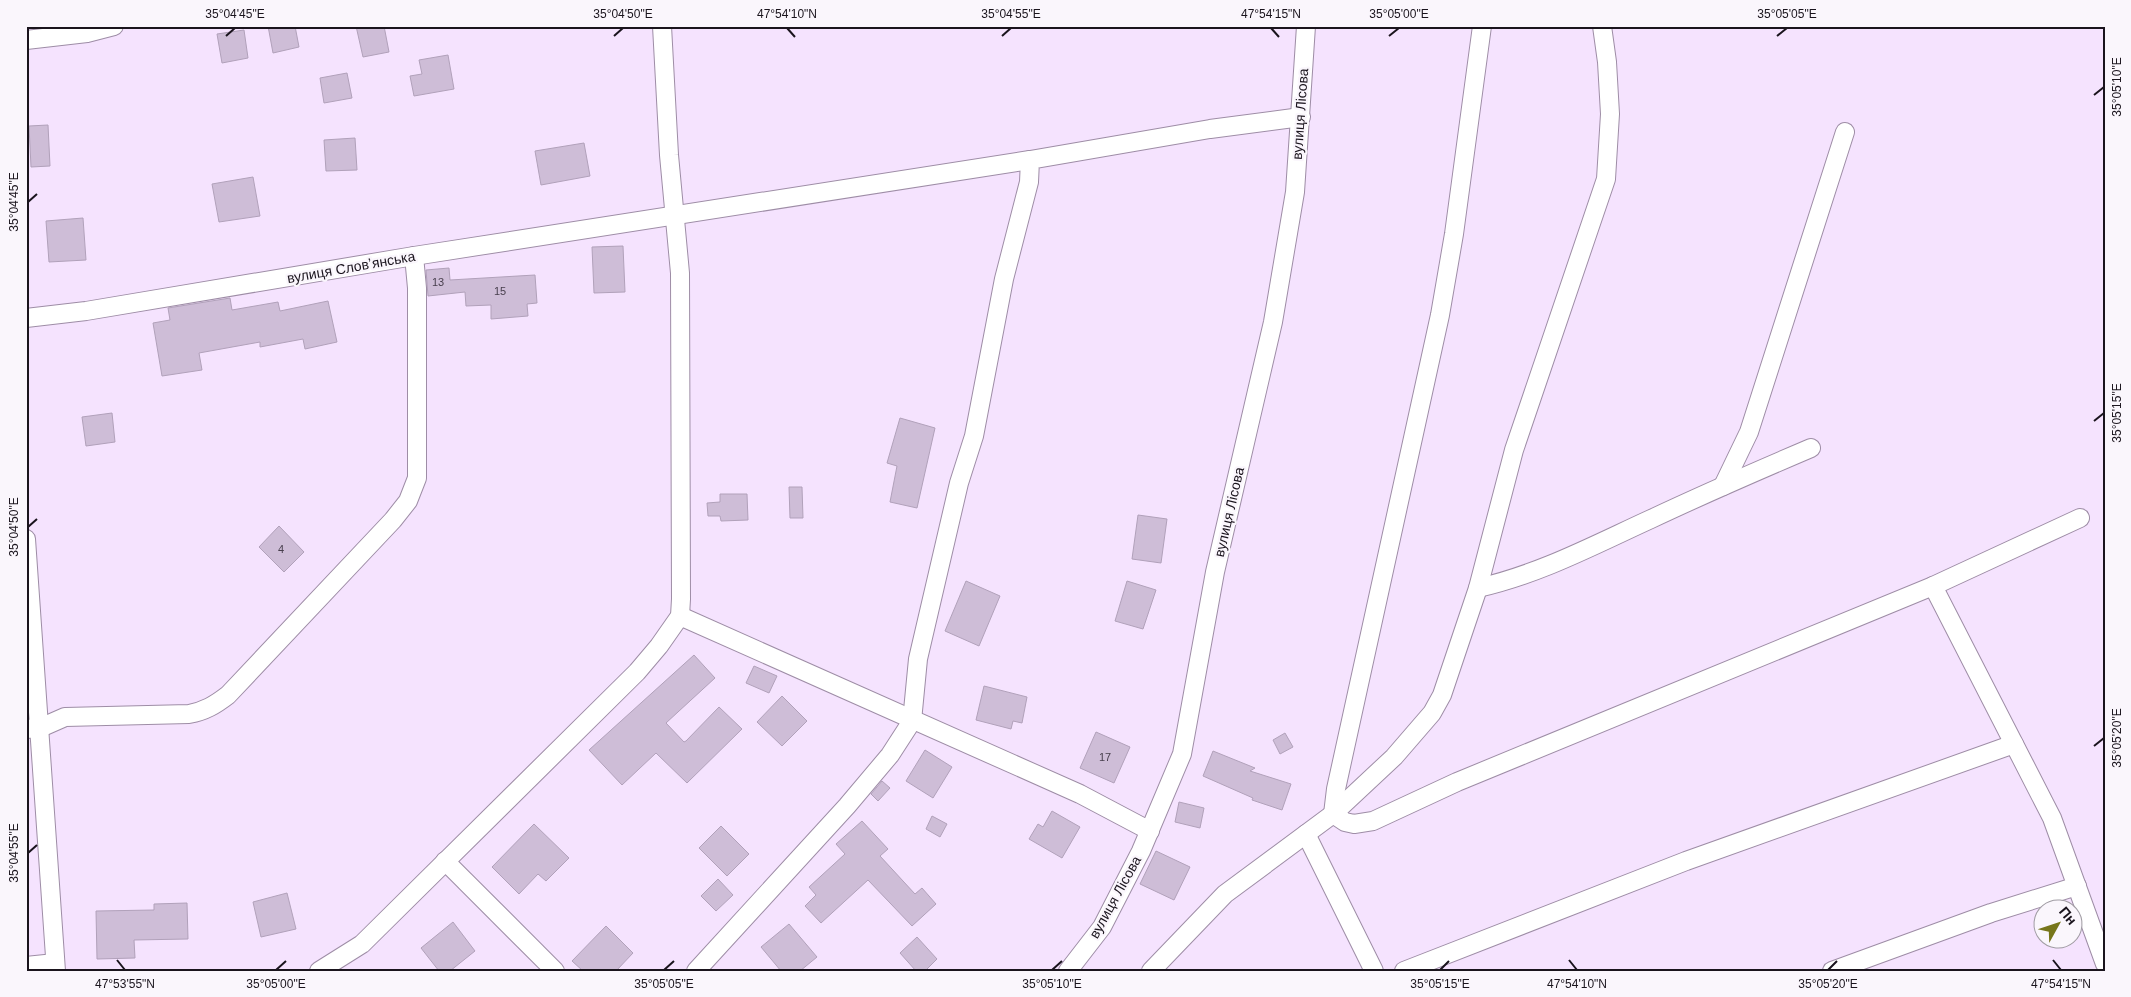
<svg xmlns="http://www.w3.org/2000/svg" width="2131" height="997" viewBox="0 0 2131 997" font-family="Arial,sans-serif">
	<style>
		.building { fill: #cebdd7; stroke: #b1a1ba }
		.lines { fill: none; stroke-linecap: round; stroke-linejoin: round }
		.minor-casing { stroke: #9e8da6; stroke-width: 20 }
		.minor { stroke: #fff; stroke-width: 18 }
		.ticks { fill: none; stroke: #1a141d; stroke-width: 2 }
		.labels { text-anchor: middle; stroke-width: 4.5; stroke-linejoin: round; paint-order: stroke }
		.number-label { font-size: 11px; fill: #473e4c }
		.street-label { font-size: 14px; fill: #1a141d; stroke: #faf6fc }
		.neatline { fill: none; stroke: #1a141d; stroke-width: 2 }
		.ticks-label { font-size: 12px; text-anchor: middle; fill: #1a141d }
	</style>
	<rect width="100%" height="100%" fill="#f5e3fe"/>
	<g class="building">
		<polygon points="268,26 295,26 299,47 273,53"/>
		<polygon points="356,26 384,26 389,52 363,57"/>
		<polygon points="244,30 248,58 222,63 217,34"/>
		<polygon points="448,55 454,89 414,96 410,76 422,74 419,60"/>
		<polygon points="347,73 352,98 324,103 320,78"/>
		<polygon points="48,125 50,166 31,167 29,126"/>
		<polygon points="355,138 357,170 326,171 324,140"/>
		<polygon points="584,143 590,176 541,185 535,151"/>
		<polygon points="253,177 260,216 219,222 212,184"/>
		<polygon points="83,218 86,260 49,262 46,221"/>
		<polygon points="623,246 625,292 594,293 592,247"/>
		<polygon points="449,268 450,280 535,275 537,303 527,304 528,316 491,319 491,305 466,306 465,292 428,296 426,270"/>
		<polygon points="230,298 232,310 278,302 280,311 328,301 337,342 305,349 303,339 260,347 260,342 199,353 202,370 162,376 153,323 170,320 168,308"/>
		<polygon points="112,413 115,442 86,446 82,417"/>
		<polygon points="900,418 935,428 917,508 890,502 897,466 887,463"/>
		<polygon points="789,487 802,487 803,518 790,518"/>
		<polygon points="720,494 747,494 748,520 721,521 720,516 708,516 707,503 720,502"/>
		<polygon points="1138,515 1167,519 1161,563 1132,559"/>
		<polygon points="279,526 304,552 284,572 259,547"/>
		<polygon points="966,581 1000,596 979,646 945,631"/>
		<polygon points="1127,581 1156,590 1143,629 1115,621"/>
		<polygon points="694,655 715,678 666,723 684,742 686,741 719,707 742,729 687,783 656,753 622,785 589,750"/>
		<polygon points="754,666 777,676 769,693 746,683"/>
		<polygon points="984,686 1027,697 1022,723 1013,721 1011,729 976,720"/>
		<polygon points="782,696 807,721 782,746 757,722"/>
		<polygon points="1096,732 1130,747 1114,783 1080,768"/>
		<polygon points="1285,733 1293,747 1280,754 1273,740"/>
		<polygon points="925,750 952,767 933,798 906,781"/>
		<polygon points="1213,751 1255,768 1250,771 1291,784 1282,810 1252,800 1253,798 1203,776"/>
		<polygon points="882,781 890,788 878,801 871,794"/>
		<polygon points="1179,802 1204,808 1200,828 1175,822"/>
		<polygon points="1052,811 1080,827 1062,858 1029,839 1038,824 1043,827"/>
		<polygon points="932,816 947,824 940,837 926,829"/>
		<polygon points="862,821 888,849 880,856 915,894 922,888 936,904 912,926 868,880 821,923 805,906 816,895 809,887 845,854 836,844"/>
		<polygon points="534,824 569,858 546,881 538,874 519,894 492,867"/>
		<polygon points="721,826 749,854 727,876 699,848"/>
		<polygon points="1156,851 1190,867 1174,900 1140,884"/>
		<polygon points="718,879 733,895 716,911 701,896"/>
		<polygon points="287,893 296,929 261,937 253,902"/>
		<polygon points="187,903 188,939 134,940 135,958 97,959 96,911 154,910 154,904"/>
		<polygon points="453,922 475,951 450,971 439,971 421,948"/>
		<polygon points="789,924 817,957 800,971 781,971 761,947"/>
		<polygon points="606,926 633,953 616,971 583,971 572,961"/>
		<polygon points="917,937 937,959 925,971 916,971 900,953"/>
	</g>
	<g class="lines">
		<g class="minor-casing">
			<g id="minor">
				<polyline points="1482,26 1454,234 1440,315 1336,789 1333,814 1345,822 1354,824 1373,821 1457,782 1933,586 2080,518"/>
				<polyline points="26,40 87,33 114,26"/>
				<polyline points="26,318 86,311 414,256 1030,160"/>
				<polyline points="1723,486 1749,432 1845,132"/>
				<polyline points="26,539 56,971"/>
				<polyline points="1933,586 2052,818 2105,964"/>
				<path d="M1478 588C1540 574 1594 545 1651 519 1704 494 1757 471 1811 448"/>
				<polyline points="680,616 1080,794 1150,831"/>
				<path d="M26 729 40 728 65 717 189 714C205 711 215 705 228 695L393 520 408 501 417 478V288L414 256"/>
				<polyline points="1306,834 1374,971"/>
				<polyline points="445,861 555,971"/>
				<polyline points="26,966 55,963"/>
				<polyline points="319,971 362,944 637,672 659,646 680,616 681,599 680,273 669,155 662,26"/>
				<polyline points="696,971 847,806 890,755 912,721 918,659 959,483 974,436 1004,279 1029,182 1030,160 1210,129 1301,117"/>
				<polyline points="1068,971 1102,927 1141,851 1182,754 1215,572 1273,322 1295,192 1306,26"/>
				<polyline points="1151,971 1225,894 1333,814 1394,757 1432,713 1442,695 1478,588 1514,450 1606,179 1610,114 1607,62 1602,26"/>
				<polyline points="1404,971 1686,861 2014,744"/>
				<polyline points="1832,971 1991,913 2077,886"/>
			</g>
		</g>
		<use href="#minor" class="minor"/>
	</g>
	<path class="ticks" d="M787 28 795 37M1271 28 1279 37M226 36 235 28M614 36 623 28M1002 36 1011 28M1389 36 1399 28M1777 36 1787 28M2094 95 2104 87M28 202 37 194M2094 421 2104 413M28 527 37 519M2094 746 2104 738M28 853 37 845M117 960 125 970M1569 960 1577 970M2053 960 2061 970M276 970 286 961M664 970 674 961M1052 970 1062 961M1440 970 1449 961M1828 970 1837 961"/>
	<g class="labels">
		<g class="number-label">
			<text x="438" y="286">13</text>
			<text x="500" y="295">15</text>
			<text x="281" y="553">4</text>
			<text x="1105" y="761">17</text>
		</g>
		<g class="street-label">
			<text transform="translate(1300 114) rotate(-86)" y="5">вулиця Лісова</text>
			<text transform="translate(351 267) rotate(-10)" y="5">вулиця Словʼянська</text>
			<text transform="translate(1229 512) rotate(-77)" y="5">вулиця Лісова</text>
			<text transform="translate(1115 897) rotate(-61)" y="5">вулиця Лісова</text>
		</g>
	</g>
	<rect width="2131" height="997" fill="none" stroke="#faf6fc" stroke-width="55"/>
	<g transform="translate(2058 924) rotate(50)"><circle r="24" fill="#faf6fc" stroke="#a09ca3"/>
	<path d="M0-4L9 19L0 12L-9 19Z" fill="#77761b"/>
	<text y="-8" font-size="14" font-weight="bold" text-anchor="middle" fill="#1a141d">Пн</text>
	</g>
	<rect x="28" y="28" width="2076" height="942" class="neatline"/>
	<g class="ticks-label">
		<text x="235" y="18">35°04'45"E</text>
		<text x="623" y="18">35°04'50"E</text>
		<text x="787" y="18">47°54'10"N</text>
		<text x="1011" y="18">35°04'55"E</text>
		<text x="1271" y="18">47°54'15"N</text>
		<text x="1399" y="18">35°05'00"E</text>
		<text x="1787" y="18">35°05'05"E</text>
		<text transform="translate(2117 87) rotate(-90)" y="4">35°05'10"E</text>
		<text transform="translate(14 202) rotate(-90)" y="4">35°04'45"E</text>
		<text transform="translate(2117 413) rotate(-90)" y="4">35°05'15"E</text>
		<text transform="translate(14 527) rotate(-90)" y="4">35°04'50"E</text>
		<text transform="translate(2117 738) rotate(-90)" y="4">35°05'20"E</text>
		<text transform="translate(14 853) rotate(-90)" y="4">35°04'55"E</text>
		<text x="125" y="988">47°53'55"N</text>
		<text x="276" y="988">35°05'00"E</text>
		<text x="664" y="988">35°05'05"E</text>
		<text x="1052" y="988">35°05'10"E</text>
		<text x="1440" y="988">35°05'15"E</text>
		<text x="1577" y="988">47°54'10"N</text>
		<text x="1828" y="988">35°05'20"E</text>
		<text x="2061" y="988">47°54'15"N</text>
	</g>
</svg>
